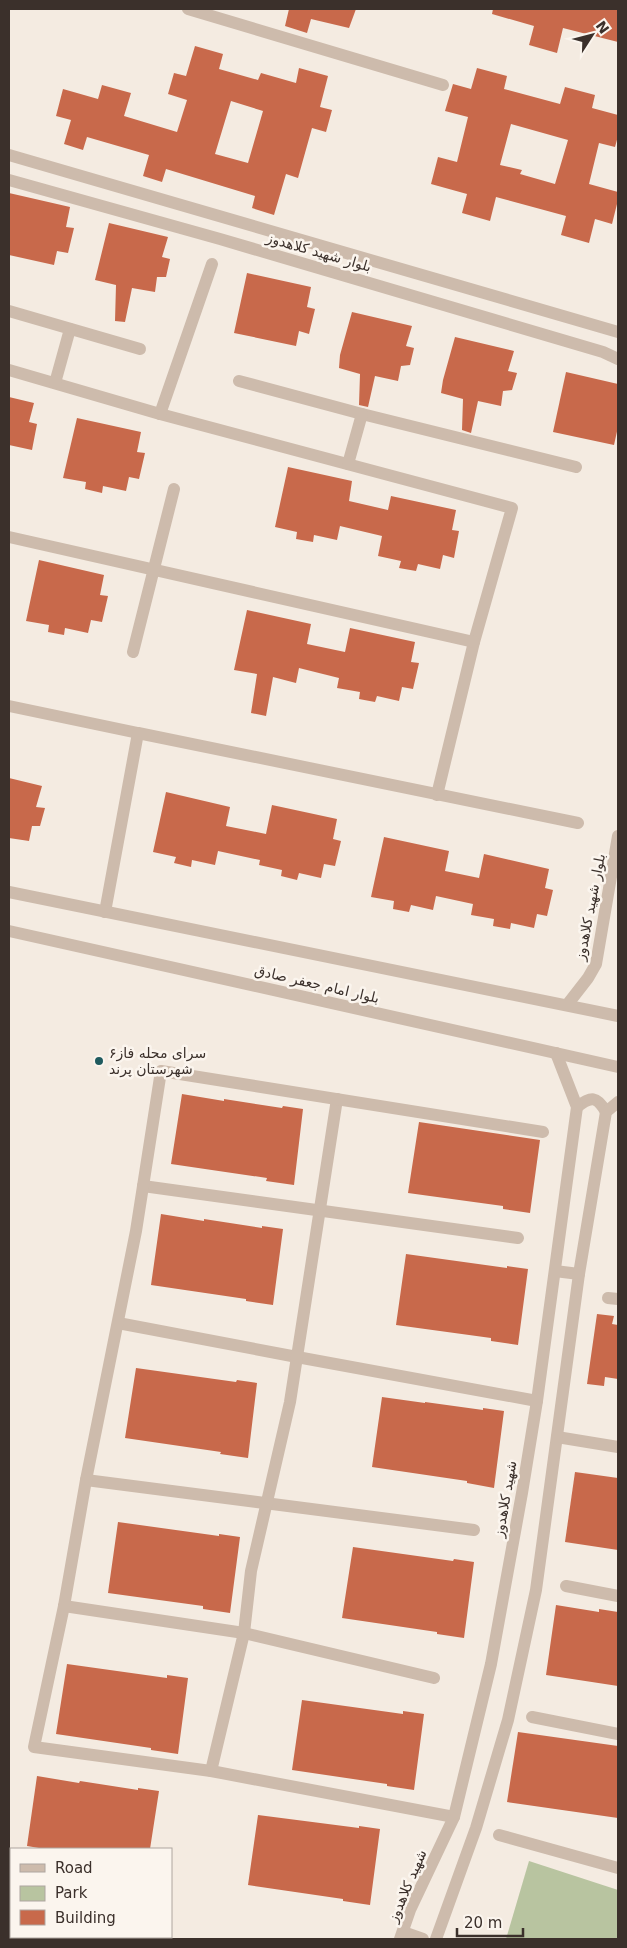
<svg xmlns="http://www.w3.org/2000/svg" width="627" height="1948" viewBox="0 0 627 1948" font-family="'DejaVu Sans',Cairo,sans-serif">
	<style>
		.green { fill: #b8c4a0 }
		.building { fill: #c8694b; fill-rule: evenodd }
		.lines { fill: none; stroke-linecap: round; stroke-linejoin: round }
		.minor { stroke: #cdbbac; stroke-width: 12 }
		.tertiary { stroke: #cdbbac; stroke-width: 12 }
		.poi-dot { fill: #1f5a5e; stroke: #fbf5ee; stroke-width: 2 }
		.labels { text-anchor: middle; stroke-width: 5; stroke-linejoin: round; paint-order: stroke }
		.street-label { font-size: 14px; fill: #3b302b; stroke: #fbf5ee }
		.poi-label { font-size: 14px; fill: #3b302b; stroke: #fbf5ee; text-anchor: start }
	</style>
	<rect width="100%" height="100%" fill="#f4ebe1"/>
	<polygon class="green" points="529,1861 618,1890 618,1939 506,1939"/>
	<g class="building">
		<polygon points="289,9 356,9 349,28 311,19 307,33 285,26"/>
		<polygon points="493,9 618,9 618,42 563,28 557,53 529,45 534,26 492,14"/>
		<path d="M195 46 223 54 219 69 258 80 261 73 296 83 299 68 328 76 320 107 332 110 326 132 312 128 298 178 286 174 274 215 252 208 255 196 166 169 162 182 143 176 149 155 87 137 83 150 64 144 71 120 56 116 63 89 98 99 102 85 131 93 124 116 177 132 187 100 168 94 174 73 186 76ZM231 101 263 111 248 163 215 154Z"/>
		<path d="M477 68 507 76 504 89 560 104 565 87 595 95 592 108 618 115V136L615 147 599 143 589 184 618 192V200L612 224 595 219 589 243 561 235 566 216 496 197 490 221 462 213 467 194 431 184 438 157 457 162 468 117 445 111 453 84 471 89ZM511 124 568 140 555 184 520 174 522 170 500 165Z"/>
		<polygon points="9,193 70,207 66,227 74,228 68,253 57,251 54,265 9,255"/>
		<polygon points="109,223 168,237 162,257 170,259 166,277 157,277 155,292 132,288 125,322 115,321 116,285 95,280"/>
		<polygon points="247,273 311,287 307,307 315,309 309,334 299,331 296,346 234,333"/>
		<polygon points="352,312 412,326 406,346 414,348 410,365 401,366 398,381 375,376 368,407 359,405 360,374 339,368 340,355"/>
		<polygon points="455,337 514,351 508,371 517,373 512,390 503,391 501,406 478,401 471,433 462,430 463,399 441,393 443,380"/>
		<polygon points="566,372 618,384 618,427 614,445 553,432"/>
		<polygon points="9,397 34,403 29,422 37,424 32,450 9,445"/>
		<polygon points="77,418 141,432 137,452 145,453 139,479 129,477 126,491 103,486 102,493 85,489 86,482 63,478"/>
		<polygon points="288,467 352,481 349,501 388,510 391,496 456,510 452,530 459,531 454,558 443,555 440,569 418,564 416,571 399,568 401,561 378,556 382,536 340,526 337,540 314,535 313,542 296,539 297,532 275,527"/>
		<polygon points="39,560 104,575 100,595 108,596 102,622 91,620 88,633 65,628 64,635 48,632 49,625 26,621"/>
		<polygon points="247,610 311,624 307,644 345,652 350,628 415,642 411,662 419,663 413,689 402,687 399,701 377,696 375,702 359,699 360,692 337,688 339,678 299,668 296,683 273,677 266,716 251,713 257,674 234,670"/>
		<polygon points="9,778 42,786 36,807 45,808 40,826 32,826 29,841 9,838"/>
		<polygon points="166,792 230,807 226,826 266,834 272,805 337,819 333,839 341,841 335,866 324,864 321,878 299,873 297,880 281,876 282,870 259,865 260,860 218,851 215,865 192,860 191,867 174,863 176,857 153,852"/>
		<polygon points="384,837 449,851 445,871 479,878 484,854 549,869 545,888 553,890 547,916 537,914 534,928 511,923 510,929 493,926 494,919 471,915 473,904 436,896 433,910 411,905 409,912 393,909 394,901 371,897"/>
		<polygon points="182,1094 224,1101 224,1099 282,1108 283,1106 303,1109 294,1185 266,1181 267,1178 171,1164"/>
		<polygon points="419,1122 540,1140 530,1213 503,1209 503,1206 408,1193"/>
		<polygon points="161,1214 204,1221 204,1219 262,1228 262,1226 283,1229 273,1305 246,1301 246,1299 151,1285"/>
		<polygon points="406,1254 507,1268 507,1266 528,1269 518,1345 491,1341 491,1338 396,1325"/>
		<polygon points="597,1314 614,1316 612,1324 618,1325 618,1379 605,1377 604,1386 587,1384"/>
		<polygon points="136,1368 236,1382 237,1380 257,1383 248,1458 220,1454 221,1452 125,1438"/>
		<polygon points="382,1397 425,1403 425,1402 483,1410 483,1408 504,1411 494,1488 467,1483 467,1481 372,1467"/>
		<polygon points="575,1472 618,1478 618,1550 565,1542"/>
		<polygon points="118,1522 219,1536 219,1534 240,1537 230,1613 203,1609 203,1606 108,1593"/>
		<polygon points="353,1547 453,1561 454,1559 474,1562 464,1638 437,1634 437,1632 342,1618"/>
		<polygon points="556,1605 599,1612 599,1609 618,1612 618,1686 546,1675"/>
		<polygon points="67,1664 167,1678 167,1675 188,1678 178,1754 151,1750 151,1748 56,1734"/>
		<polygon points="302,1700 403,1714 403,1711 424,1714 414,1790 387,1786 387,1784 292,1770"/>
		<polygon points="518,1732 618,1746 618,1818 507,1802"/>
		<polygon points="37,1776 79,1783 80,1781 138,1790 138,1788 159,1791 150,1849 45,1849 27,1846"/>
		<polygon points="258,1815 359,1828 359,1826 380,1829 370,1905 343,1901 343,1899 248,1885"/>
	</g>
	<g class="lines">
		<g class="minor">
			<polyline points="188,9 443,85"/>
			<polyline points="9,155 618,332"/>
			<polyline points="9,180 220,239 603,352 618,359"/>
			<polyline points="9,311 140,349"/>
			<polyline points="9,370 160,414 512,508 474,642 437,795"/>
			<polyline points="239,381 362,414 576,467"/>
			<polyline points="55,383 70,329"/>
			<polyline points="160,414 212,264"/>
			<polyline points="348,464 362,414"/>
			<polyline points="9,537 474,642"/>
			<polyline points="133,652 174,489"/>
			<polyline points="9,706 138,733"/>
			<polyline points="105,912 138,733 578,823"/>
			<polyline points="567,1005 588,978 596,964 618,836"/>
			<path d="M577 1107C591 1096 597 1096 606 1112"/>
			<polyline points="143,1186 518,1238"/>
			<polyline points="555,1271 579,1274"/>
			<polyline points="608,1298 618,1299"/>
			<polyline points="118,1323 297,1357 537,1401"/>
			<polyline points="557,1437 618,1447"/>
			<polyline points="86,1480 474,1530"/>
			<polyline points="566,1586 618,1596"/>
			<polyline points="64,1606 244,1633 434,1678"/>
			<polyline points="532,1717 618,1734"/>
			<polyline points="211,1771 244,1633 251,1571 290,1402 337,1099"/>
			<polyline points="454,1817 211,1771 34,1747 64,1606 86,1480 136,1231 161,1071 543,1132"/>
			<polyline points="499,1835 618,1868"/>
			<polyline points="403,1932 423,1939"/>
			<polyline points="400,1939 410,1910 454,1817 491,1664 522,1493 537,1401 577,1107 556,1053"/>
			<polyline points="436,1939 476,1828 508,1720 536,1590 579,1274 606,1112 618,1102"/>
		</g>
		<g class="tertiary">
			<polyline points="9,892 618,1016"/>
			<polyline points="9,931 618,1067"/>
		</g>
	</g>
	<circle class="poi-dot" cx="99" cy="1061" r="5"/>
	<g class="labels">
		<g class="street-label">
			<text transform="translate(319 252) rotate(16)" y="5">بلوار شهید کلاهدوز</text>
			<text transform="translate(590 907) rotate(-79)" y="5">بلوار شهید کلاهدوز</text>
			<text transform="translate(317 984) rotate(13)" y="5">بلوار امام جعفر صادق</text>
			<text transform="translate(505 1499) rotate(-80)" y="5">شهید کلاهدوز</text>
			<text transform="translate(407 1886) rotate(-67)" y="5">شهید کلاهدوز</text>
		</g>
		<g class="poi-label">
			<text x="109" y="1058">سرای محله فاز۶<tspan x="109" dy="16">شهرستان پرند</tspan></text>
		</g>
	</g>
	<rect width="627" height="1948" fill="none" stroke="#3b302b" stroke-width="20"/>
	<rect x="10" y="1848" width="162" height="90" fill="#fbf5ee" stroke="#aea6a0"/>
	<rect x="20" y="1864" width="25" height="8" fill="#cdbbac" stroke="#aea6a0"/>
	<text x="55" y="1873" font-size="15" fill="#3b302b">Road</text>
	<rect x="20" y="1886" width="25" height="15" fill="#b8c4a0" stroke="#aea6a0"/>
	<text x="55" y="1898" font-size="15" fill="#3b302b">Park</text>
	<rect x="20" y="1910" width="25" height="15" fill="#c8694b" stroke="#aea6a0"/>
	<text x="55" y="1923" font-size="15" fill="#3b302b">Building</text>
	<g transform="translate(592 35) rotate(54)" stroke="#fbf5ee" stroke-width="4" paint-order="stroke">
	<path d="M0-4L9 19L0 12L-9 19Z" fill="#3b302b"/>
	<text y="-8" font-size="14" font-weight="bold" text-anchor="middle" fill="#3b302b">N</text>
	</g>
	<path d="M457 1928v8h66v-8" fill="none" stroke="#3b302b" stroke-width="2.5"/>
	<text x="464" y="1928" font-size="15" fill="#3b302b" stroke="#fbf5ee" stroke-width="4" paint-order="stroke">20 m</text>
</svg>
